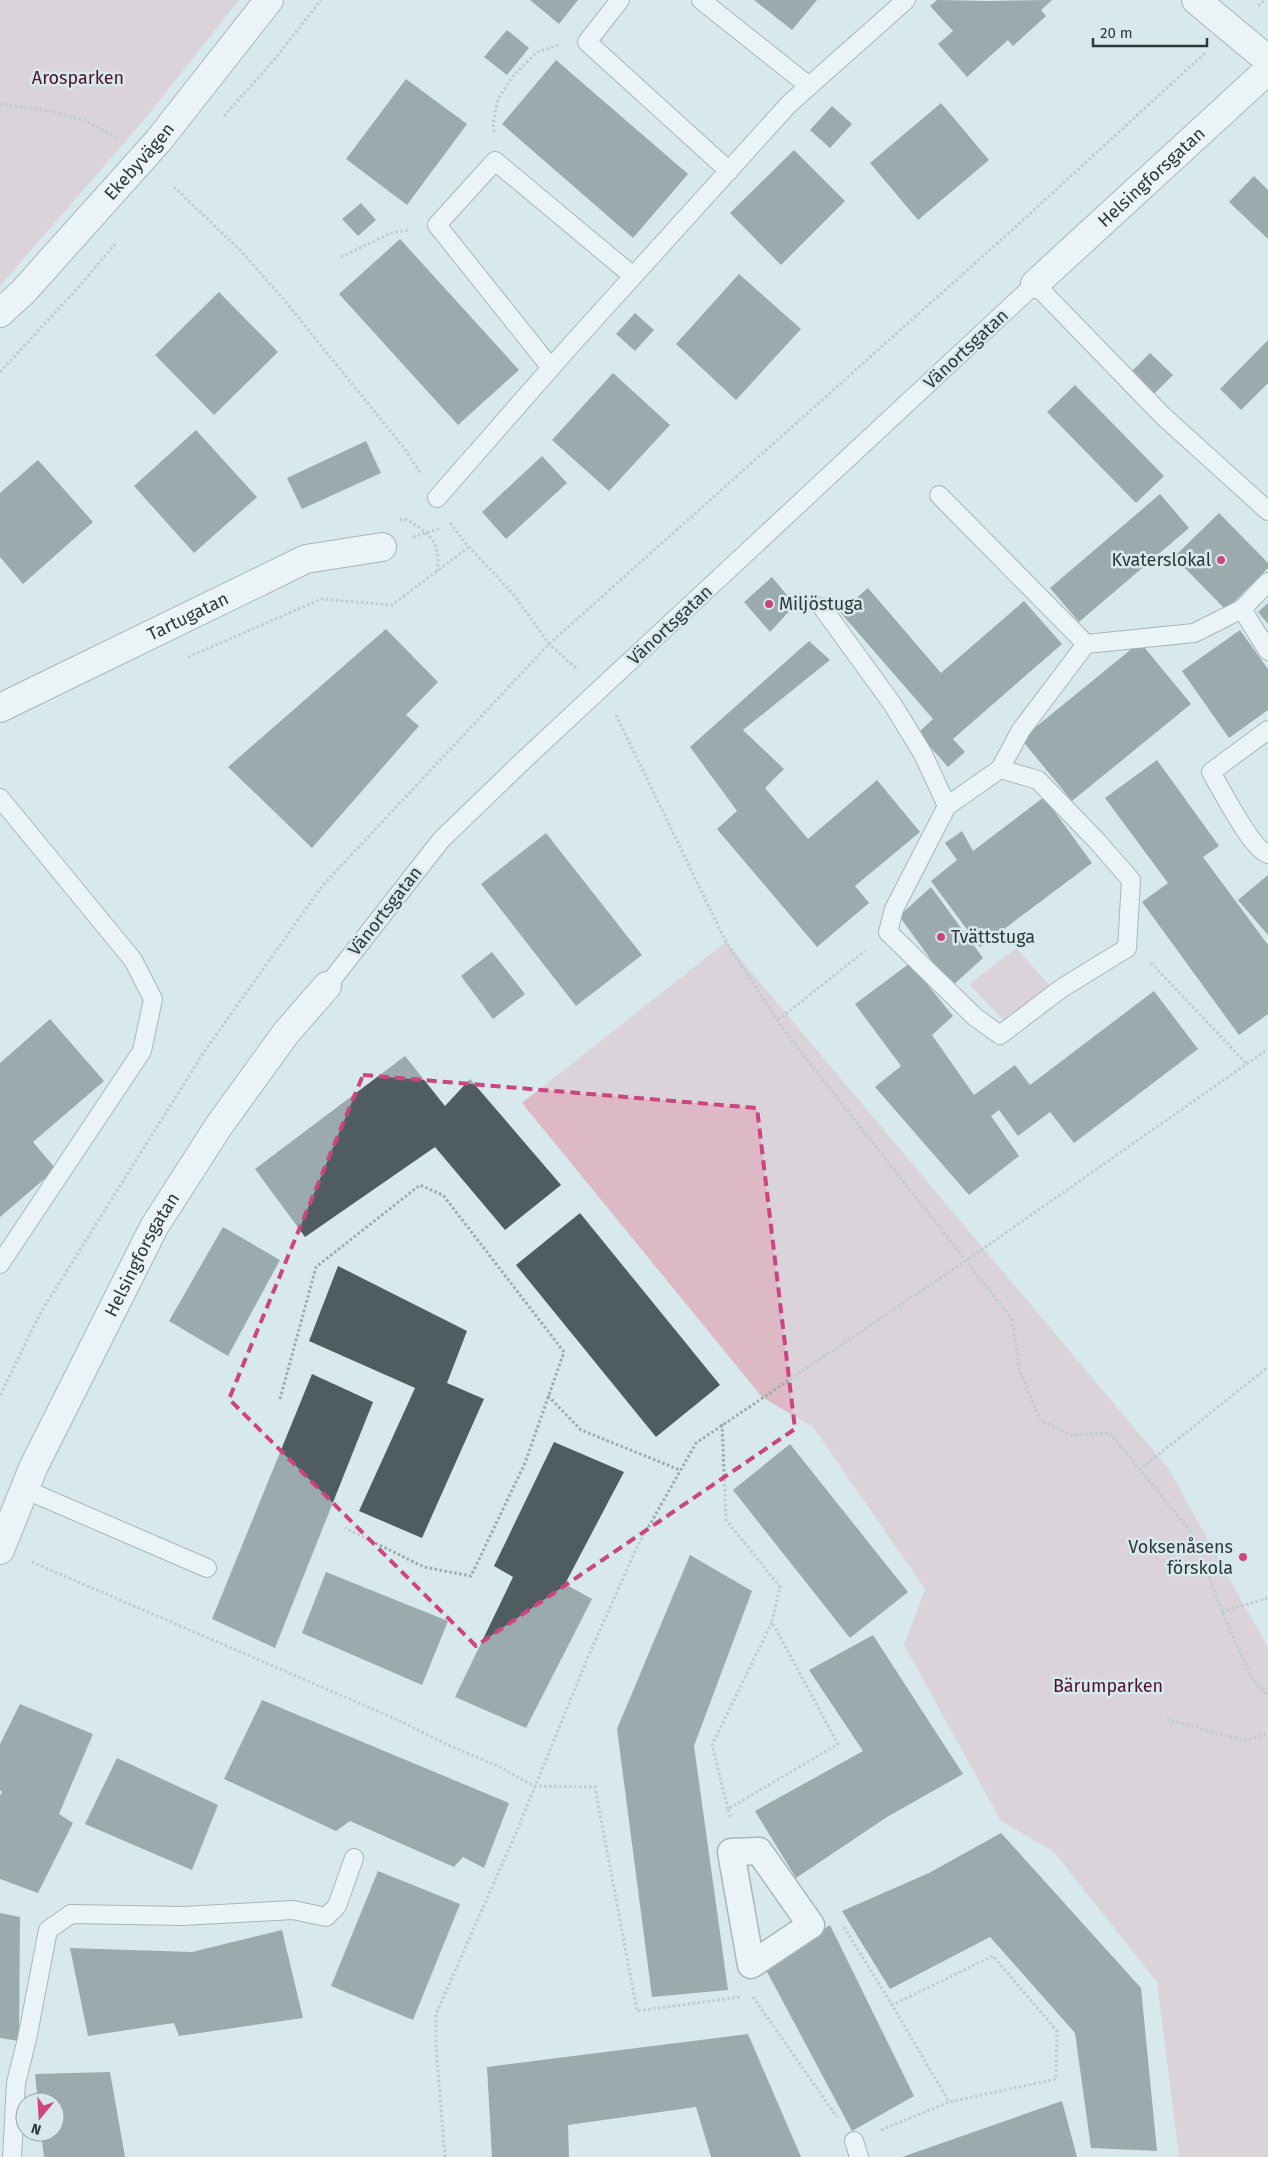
<svg xmlns="http://www.w3.org/2000/svg" width="1268" height="2157" viewBox="0 0 1268 2157" font-family="'Fira Sans',sans-serif">
	<style>
		.green { fill: #dcb9c4 }
		.building { fill: #4f5d61 }
		.lines { fill: none; stroke-linecap: round; stroke-linejoin: round }
		.service-casing { stroke: #69787c; stroke-width: 20 }
		.pedestrian-casing { stroke: #69787c; stroke-width: 29 }
		.minor-casing { stroke: #69787c; stroke-width: 30 }
		.path { stroke: #9caaad; stroke-width: 3; stroke-dasharray: 2.5 2.5; stroke-linecap: butt }
		.service { stroke: #fff; stroke-width: 18 }
		.pedestrian { stroke: #fff; stroke-width: 26 }
		.minor { stroke: #fff; stroke-width: 28 }
		.marked { fill: none; stroke: #cc4480; stroke-width: 4; stroke-dasharray: 10 6; stroke-linejoin: round }
		.poi-dot { fill: #cc4480; stroke: #d8e9ed; stroke-width: 2 }
		.labels { text-anchor: middle; stroke-width: 5; stroke-linejoin: round; paint-order: stroke }
		.park-label { font-size: 18px; fill: #4d122d; stroke: #d8e9ed }
		.street-label { font-size: 18px; fill: #303738; stroke: #d8e9ed }
		.poi-label { font-size: 18px; fill: #303738; stroke: #d8e9ed; text-anchor: end }
	</style>
	<rect width="100%" height="100%" fill="#d8e9ed"/>
	<g class="green">
		<polygon points="0,0 239,0 144,120 0,286"/>
		<polygon points="726,942 1168,1468 1268,1648 1268,2157 1179,2157 1157,1982 1054,1852 1001,1821 904,1645 925,1589 813,1427 762,1397 522,1103"/>
		<polygon points="1016,948 1052,988 1007,1024 969,984"/>
	</g>
	<g class="building">
		<polygon points="530,0 578,0 559,24"/>
		<polygon points="754,0 817,0 792,30"/>
		<polygon points="937,0 986,1 1052,0 1041,10 1046,16 1013,46 1008,40 967,77 938,44 953,31 930,6"/>
		<polygon points="507,30 529,48 507,75 484,57"/>
		<polygon points="556,60 688,174 633,238 502,124"/>
		<polygon points="406,79 467,124 407,205 346,159"/>
		<polygon points="941,103 989,160 918,220 870,163"/>
		<polygon points="832,106 852,124 830,148 810,130"/>
		<polygon points="794,150 845,201 781,265 730,213"/>
		<polygon points="1254,176 1268,190 1268,239 1229,202"/>
		<polygon points="361,203 376,220 358,236 342,219"/>
		<polygon points="400,239 519,370 458,425 339,294"/>
		<polygon points="739,274 801,329 736,400 676,344"/>
		<polygon points="219,292 278,352 214,415 155,355"/>
		<polygon points="635,313 654,330 635,351 616,334"/>
		<polygon points="1268,340 1268,383 1241,410 1220,389"/>
		<polygon points="1150,353 1173,375 1153,395 1130,373"/>
		<polygon points="613,373 670,425 609,491 552,440"/>
		<polygon points="1075,385 1164,476 1136,503 1047,412"/>
		<polygon points="196,430 257,497 194,553 134,486"/>
		<polygon points="366,441 381,473 302,509 287,478"/>
		<polygon points="542,456 567,483 506,539 482,512"/>
		<polygon points="38,460 93,522 23,584 0,557 0,493"/>
		<polygon points="1160,494 1189,528 1079,622 1050,588"/>
		<polygon points="1219,513 1268,563 1268,568 1226,610 1174,557"/>
		<polygon points="772,577 795,605 770,632 744,602"/>
		<polygon points="868,588 941,673 1024,601 1062,644 953,739 965,752 948,767 918,733 933,719 840,612"/>
		<polygon points="1268,603 1268,624 1258,612"/>
		<polygon points="386,629 438,682 406,715 419,726 312,848 228,767"/>
		<polygon points="1240,630 1268,669 1268,710 1229,738 1182,671"/>
		<polygon points="809,641 830,660 743,730 784,769 765,788 808,839 877,780 920,832 855,886 869,903 817,947 717,829 737,811 690,747"/>
		<polygon points="1140,642 1191,704 1072,801 1021,739"/>
		<polygon points="1157,760 1219,846 1203,857 1268,945 1268,1014 1239,1035 1142,902 1168,883 1105,798"/>
		<polygon points="1044,797 1092,863 980,947 931,881 957,860 945,843 962,831 973,851"/>
		<polygon points="546,833 642,955 576,1006 481,884"/>
		<polygon points="1268,875 1268,935 1238,900"/>
		<polygon points="931,887 983,958 951,987 899,916"/>
		<polygon points="492,952 525,994 493,1019 461,976"/>
		<polygon points="910,963 953,1016 932,1035 974,1095 1015,1065 1030,1085 1154,991 1198,1049 1074,1143 1050,1112 1018,1136 999,1110 991,1116 1019,1156 969,1195 875,1087 901,1066 855,1004"/>
		<polygon points="50,1019 104,1081 33,1142 56,1169 0,1217 0,1063"/>
		<polygon points="405,1056 445,1106 470,1079 561,1185 505,1230 435,1147 305,1237 255,1169"/>
		<polygon points="580,1213 720,1385 656,1437 516,1265"/>
		<polygon points="223,1227 280,1260 228,1356 169,1321"/>
		<polygon points="338,1266 467,1331 447,1383 484,1399 422,1538 359,1511 415,1388 309,1341"/>
		<polygon points="312,1374 373,1402 275,1648 212,1619"/>
		<polygon points="554,1442 624,1472 565,1584 592,1599 526,1728 455,1697 513,1577 494,1566"/>
		<polygon points="790,1444 908,1592 850,1638 733,1490"/>
		<polygon points="690,1555 752,1591 694,1746 728,1990 652,1997 617,1729"/>
		<polygon points="326,1572 448,1621 422,1685 302,1633"/>
		<polygon points="873,1635 963,1774 887,1817 796,1878 755,1811 863,1751 809,1670"/>
		<polygon points="262,1700 509,1803 484,1868 463,1857 454,1867 350,1821 336,1831 224,1779"/>
		<polygon points="20,1704 93,1734 59,1814 73,1823 38,1893 0,1879 0,1796 2,1792 0,1790 0,1744"/>
		<polygon points="117,1758 218,1805 192,1870 85,1824"/>
		<polygon points="1001,1833 1141,1988 1157,2151 1091,2148 1075,2033 990,1937 890,1989 842,1911 929,1873"/>
		<polygon points="378,1871 460,1904 413,2020 331,1986"/>
		<polygon points="0,1913 20,1917 19,2041 0,2038"/>
		<polygon points="830,1925 914,2096 852,2131 765,1968"/>
		<polygon points="282,1930 303,2018 179,2036 174,2023 88,2036 70,1948 192,1952"/>
		<polygon points="748,2034 801,2157 711,2157 696,2107 568,2125 569,2157 492,2157 487,2067"/>
		<polygon points="110,2072 125,2157 44,2157 41,2132 55,2132 55,2102 38,2102 35,2074"/>
		<polygon points="1062,2101 1077,2157 902,2157"/>
	</g>
	<g class="lines">
		<g class="service-casing">
			<g id="service">
				<polyline points="620,0 587,42 729,171"/>
				<polyline points="701,0 809,86"/>
				<polyline points="551,368 437,225 495,161 633,276"/>
				<polyline points="939,495 1086,644 1021,730 1000,769"/>
				<polyline points="437,498 571,345 789,104 906,0"/>
				<polyline points="1268,582 1242,609 1268,651"/>
				<polyline points="822,607 893,705 923,754 947,806"/>
				<polyline points="1086,644 1194,633 1242,609"/>
				<path d="M1268 730 1211 772C1221 789 1252 850 1268 854"/>
				<polygon points="1000,769 1038,780 1097,841 1131,880 1127,948 1062,988 1000,1035 975,1017 888,932 894,909 947,806"/>
				<polyline points="0,798 133,960 153,999 142,1051 0,1264"/>
				<polyline points="327,986 441,840 526,758 1035,284 1163,416 1268,511"/>
				<polyline points="24,1489 207,1568"/>
				<polyline points="854,2141 859,2157"/>
				<polyline points="12,2157 16,2083 27,2039 48,1930 71,1914 183,1916 293,1910 326,1917 337,1906 354,1858"/>
			</g>
		</g>
		<g class="pedestrian-casing">
			<polygon id="pedestrian" points="759,1851 811,1925 751,1965 731,1852"/>
		</g>
		<g class="minor-casing">
			<g id="minor">
				<polyline points="1196,0 1268,60"/>
				<path id="s1" d="M1035 284 1268 70"/>
				<path id="s2" d="M0 313 23 292 159 140 269 0"/>
				<path id="s3" d="M0 708 306 559 382 547"/>
				<path id="s4" d="M0 1550 33 1468 154 1227 218 1127 286 1033 327 986"/>
			</g>
		</g>
		<g class="path">
			<polyline points="1258,6 1265,0"/>
			<polyline points="0,104 50,111 84,120 116,137"/>
			<polyline points="224,116 274,60 321,0"/>
			<polyline points="494,132 493,123 498,99 513,76 537,52 559,45"/>
			<polyline points="174,187 241,251 285,301 404,448 421,474"/>
			<polyline points="341,257 391,233 409,230"/>
			<polyline points="0,372 77,289 115,244"/>
			<path d="M400 520 405 519C428 532 442 542 437 571"/>
			<polyline points="450,523 469,547 514,595 549,644 578,670"/>
			<polyline points="413,537 441,528"/>
			<polyline points="188,657 321,599 392,605 469,547"/>
			<polyline points="616,715 726,942 786,1033 1012,1319 1020,1371 1040,1420 1071,1435 1110,1433 1195,1537 1222,1612 1252,1678 1268,1696"/>
			<polyline points="1151,963 1246,1063"/>
			<polyline points="778,1020 865,951"/>
			<polyline points="0,1395 41,1312 204,1052 323,885 549,644 1010,232 1206,52"/>
			<polyline points="548,1396 581,1430 680,1470"/>
			<polyline points="280,1399 316,1267 420,1185 443,1195 564,1352 525,1463 471,1576 424,1567 345,1528"/>
			<polyline points="722,1424 726,1520 780,1587 772,1622"/>
			<polyline points="1139,1470 1268,1367"/>
			<polyline points="32,1562 398,1720 450,1746 500,1767 534,1786 595,1787 637,2011 741,1997"/>
			<polyline points="1222,1612 1268,1598"/>
			<polyline points="1167,1719 1227,1736 1245,1740 1268,1734"/>
			<polyline points="728,1809 712,1745 772,1622 838,1744 728,1809 731,1818"/>
			<polyline points="844,1927 892,2005"/>
			<polyline points="753,1997 837,2117"/>
			<polyline points="881,2130 949,2102 1056,2079 1057,2031 993,1956 892,2005 949,2102"/>
			<polyline points="445,2157 436,2047 436,2014 516,1833 588,1657 636,1549 696,1443 967,1260 1268,1049"/>
		</g>
		<use href="#service" class="service"/>
		<use href="#pedestrian" class="pedestrian"/>
		<use href="#minor" class="minor"/>
	</g>
	<path d="M0 0H1268V2157H0ZM363 1075 757 1108 795 1429 476 1646 229 1399Z" fill="#d8e9ed" fill-opacity=".55" fill-rule="evenodd"/>
	<path class="marked" d="M363 1075 757 1108 795 1429 476 1646 229 1399Z"/>
	<g class="poi-dot">
		<circle cx="1221" cy="560" r="5"/>
		<circle cx="769" cy="604" r="5"/>
		<circle cx="941" cy="937" r="5"/>
		<circle cx="1243" cy="1557" r="5"/>
	</g>
	<g class="labels">
		<g class="park-label">
			<text x="78" y="84">Arosparken</text>
			<text x="1108" y="1692">Bärumparken</text>
		</g>
		<g class="street-label">
			<text dy="6" stroke="none"><textPath href="#s2" startOffset="206">Ekebyvägen</textPath></text>
			<text dy="6" stroke="none"><textPath href="#s1" startOffset="158">Helsingforsgatan</textPath></text>
			<text transform="translate(966 349) rotate(-43)" y="6">Vänortsgatan</text>
			<text dy="6" stroke="none"><textPath href="#s3" startOffset="209">Tartugatan</textPath></text>
			<text transform="translate(670 625) rotate(-43)" y="6">Vänortsgatan</text>
			<text transform="translate(385 911) rotate(-52)" y="6">Vänortsgatan</text>
			<text dy="6" stroke="none"><textPath href="#s4" startOffset="328">Helsingforsgatan</textPath></text>
		</g>
		<g class="poi-label">
			<text x="1211" y="566">Kvaterslokal</text>
			<text x="779" y="610" text-anchor="start">Miljöstuga</text>
			<text x="951" y="943" text-anchor="start">Tvättstuga</text>
			<text x="1233" y="1553">Voksenåsens<tspan x="1233" dy="21">förskola</tspan></text>
		</g>
	</g>
	<g transform="translate(40 2117) rotate(198)"><circle r="24" fill="#d8e9ed" stroke="#95a2a5"/>
	<path d="M0-4L9 19L0 12L-9 19Z" fill="#cc4480"/>
	<text y="-8" font-size="14" font-weight="bold" text-anchor="middle" fill="#303738">N</text>
	</g>
	<path d="M1093 38v8h114v-8" fill="none" stroke="#303738" stroke-width="2.5"/>
	<text x="1100" y="38" font-size="15" fill="#303738" stroke="#d8e9ed" stroke-width="4" paint-order="stroke">20 m</text>
</svg>
